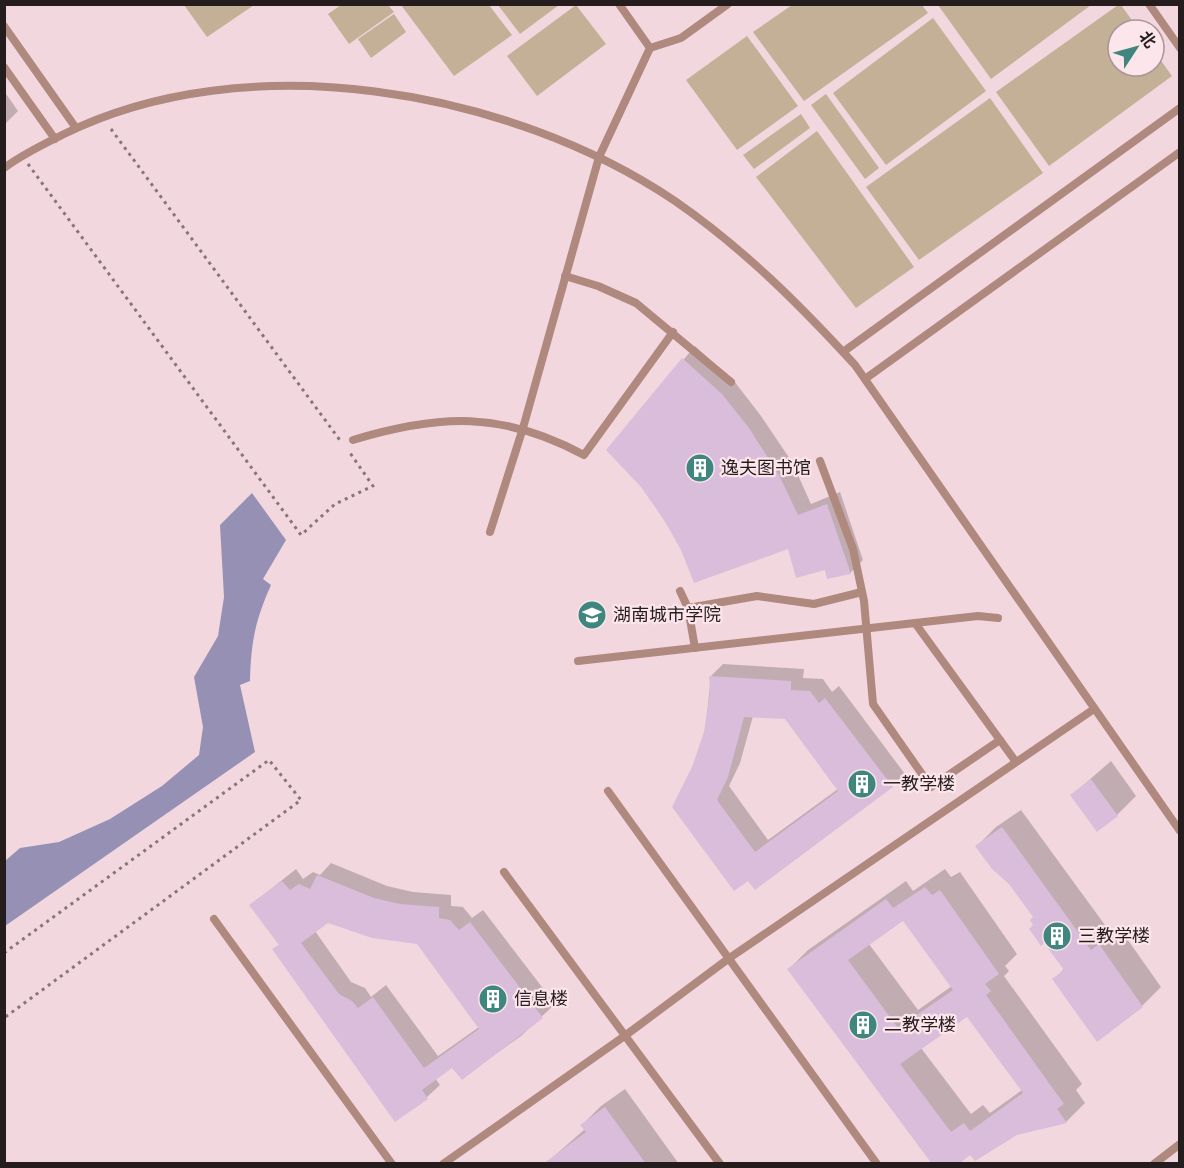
<svg xmlns="http://www.w3.org/2000/svg" width="1184" height="1168" viewBox="0 0 1184 1168" font-family="'Alegreya Sans','Noto Sans SC',sans-serif">
	<style>
		.green { fill: #c4af97 }
		.water { fill: #9691b4 }
		.shadow { fill: #0003; fill-rule: evenodd }
		.building { fill: #dabdda; fill-rule: evenodd }
		.lines { fill: none; stroke-linecap: round; stroke-linejoin: round }
		.path { stroke: #867579; stroke-width: 3; stroke-dasharray: 3 4.5; stroke-linecap: butt }
		.lane { stroke: #af887e; stroke-width: 8 }
		.labels { text-anchor: middle; stroke-width: 4.5; stroke-linejoin: round; paint-order: stroke }
		.poi-label { font-size: 18px; fill: #251c1e; stroke: #fce6eb; text-anchor: start }
	</style>
	<rect width="100%" height="100%" fill="#f2d7de"/>
	<g class="green">
		<polygon points="184,5 254,5 207,37"/>
		<polygon points="341,5 388,5 394,12 349,44 328,14"/>
		<polygon points="401,5 489,5 512,35 454,76"/>
		<polygon points="498,5 559,5 520,34"/>
		<polygon points="576,5 606,44 537,96 507,56"/>
		<polygon points="792,5 922,5 928,13 804,101 753,32"/>
		<polygon points="938,5 1091,5 991,79"/>
		<polygon points="1118,5 1121,5 1139,30 1118,30 1118,66 1154,66 1154,51 1172,76 1049,166 996,92"/>
		<polygon points="394,14 406,32 371,58 358,39"/>
		<polygon points="933,18 986,91 886,165 833,93"/>
		<polygon points="747,36 798,106 737,150 686,80"/>
		<polygon points="826,94 879,168 865,179 811,105"/>
		<polygon points="990,98 1043,173 919,260 866,187"/>
		<polygon points="801,114 810,128 754,169 743,155"/>
		<polygon points="817,131 914,267 856,308 756,177"/>
	</g>
	<path class="water" d="M252 493 286 540 263 579 271 585C255 621 251 642 250 681L240 685 255 752 5 926V861L20 848 59 842 110 819 162 786 199 755 203 727 194 677 218 636 224 597 220 525Z"/>
	<g class="shadow">
		<polygon points="4,91 18,111 4,125"/>
		<polygon points="695,346 734,381 761,416 792,462 811,504 840,492 863,560 850,573 826,568 789,547 683,549 642,486 608,450"/>
		<path d="M723 664 804 669 803 678 823 679 832 692 839 686 905 774 892 786 755 888 694 768 705 732 711 676ZM753 716 786 718 838 789 768 840 729 786 740 763Z"/>
		<polygon points="1111,761 1136,796 1117,815 1072,795"/>
		<polygon points="1021,810 1110,932 1118,926 1161,987 1142,1006 1098,1040 1054,979 1064,969 1035,925 1035,917 1011,883 977,846 996,827"/>
		<path d="M331 863 387 886 413 892 451 895V906L463 907 472 918 483 910 555 1004 521 1036 462 1078 452 1066 435 1078 440 1085 427 1097 396 1120 274 949 280 944 251 905 296 869 303 879 313 872 320 875ZM328 922 418 942 479 1027 438 1056 386 985 371 997 365 988 351 982 315 931Z"/>
		<path d="M945 869 951 877 960 872 1017 954 1005 966 1009 971 1004 976 1082 1084 1076 1090 1085 1103 1066 1122 1016 1134 975 1159 789 969 808 950 906 881 913 891ZM903 919 952 986 918 1010 869 944ZM968 1014 1022 1090 990 1113 983 1105 971 1114 921 1048Z"/>
		<polygon points="625,1089 679,1164 556,1164 552,1158 585,1129 582,1125 601,1106"/>
	</g>
	<g class="building">
		<polygon points="682,358 722,394 749,428 779,475 798,515 827,504 851,574 827,579 825,570 796,578 788,549 694,583 681,550 664,520 641,487 606,450"/>
		<path d="M709 676 791 681V690L810 691 819 703 825 698 893 787 755 890 748 881 734 891 672 807 692 767 704 732 710 692ZM744 717 785 719 838 791 755 852 717 800 728 777Z"/>
		<polygon points="1091,779 1118,816 1097,832 1070,795"/>
		<polygon points="1002,827 1091,950 1099,944 1143,1007 1097,1042 1052,979 1064,970 1044,943 1041,946 1029,929 1033,925 1030,920 1033,917 1009,884 992,869 975,846"/>
		<path d="M317 875 374 898 400 904 439 907V918L450 920 459 930 470 922 543 1018 462 1080 452 1068 422 1090 428 1099 395 1122 272 949 279 945 249 905 282 881 290 890 299 884 310 889ZM328 923 372 938 417 944 479 1029 424 1068 373 997 358 1008 352 1001 339 994 301 943Z"/>
		<path d="M925 887 932 895 940 890 999 974 985 984 991 991 986 995 1064 1104 1057 1109 1067 1123 1017 1135 975 1161 970 1155 959 1164H932L787 969 886 899 893 908ZM903 921 953 990 898 1028 848 960ZM967 1017 1023 1093 970 1131 964 1123 951 1132 900 1064Z"/>
		<polygon points="605,1107 646,1164 543,1164 586,1132 580,1125"/>
	</g>
	<g class="lines">
		<g class="path">
			<polyline points="111,129 342,443"/>
			<polyline points="28,164 301,535 335,504 373,486 348,450"/>
			<polyline points="4,953 269,760 301,800 4,1018"/>
		</g>
		<g class="lane">
			<polyline points="1149,4 1180,48"/>
			<polyline points="4,26 76,128"/>
			<polyline points="650,48 681,38 728,4"/>
			<polyline points="4,67 55,139"/>
			<path d="M4 168C23 154 42 145 62 135 246 43 509 89 675 201 743 248 799 304 855 365L1180 831"/>
			<polyline points="565,276 598,286 636,303 731,382"/>
			<polyline points="843,352 1180,108"/>
			<polyline points="865,379 1180,152"/>
			<path d="M353 440C439 414 503 411 584 455L673 332"/>
			<polyline points="820,461 853,549 864,601 873,704 931,787 1000,740"/>
			<polyline points="490,532 523,428 599,157 650,48 619,4"/>
			<polyline points="680,591 688,608 695,648"/>
			<polyline points="688,608 757,596 814,604 862,592"/>
			<polyline points="915,623 978,616 998,618"/>
			<polyline points="578,661 915,623 1016,762"/>
			<polyline points="608,791 877,1164"/>
			<polyline points="504,872 720,1164"/>
			<polyline points="214,919 392,1164"/>
			<polyline points="443,1164 626,1035 728,959 1094,709"/>
			<polyline points="1154,1164 1180,1144"/>
		</g>
	</g>
	<defs>
		<g id="building-disc" transform="scale(1.5)"><circle r="9.5" fill="#3f867f" stroke="#fce6eb"/><path d="M-4-6H4V6H1V3H-1V6H-4ZM-2.5-4.3h1.7v1.8h-1.7ZM.8-4.3h1.7v1.8H.8ZM-2.5-1h1.7V.8h-1.7ZM.8-1h1.7V.8H.8Z" fill="#fff"/></g>
		<g id="university-disc" transform="scale(1.5)"><circle r="9.5" fill="#3f867f" stroke="#fce6eb"/><path d="M0-5L7-2L0 1L-7-2ZM-4 1L0 2.5L4 1V4Q0 6-4 4Z" fill="#fff"/></g>
	</defs>
	<g fill-rule="evenodd">
		<use href="#building-disc" x="700" y="468"/>
		<use href="#university-disc" x="592" y="615"/>
		<use href="#building-disc" x="862" y="784"/>
		<use href="#building-disc" x="1057" y="936"/>
		<use href="#building-disc" x="493" y="999"/>
		<use href="#building-disc" x="863" y="1025"/>
	</g>
	<g class="labels">
		<g class="poi-label">
			<text x="721" y="474">逸夫图书馆</text>
			<text x="613" y="621">湖南城市学院</text>
			<text x="883" y="790">一教学楼</text>
			<text x="1078" y="942">三教学楼</text>
			<text x="514" y="1005">信息楼</text>
			<text x="884" y="1031">二教学楼</text>
		</g>
	</g>
	<rect width="1184" height="1168" fill="none" stroke="#251c1e" stroke-width="12"/>
	<g transform="translate(1136 48) rotate(54)"><circle r="28" fill="#fce6eb" stroke="#a69599" stroke-width="1.5"/>
	<path d="M0-4.5L10 22L0 15L-10 22Z" fill="#3f867f"/>
	<text y="-9" font-size="16" font-weight="bold" text-anchor="middle" fill="#251c1e">北</text>
	</g>
</svg>
